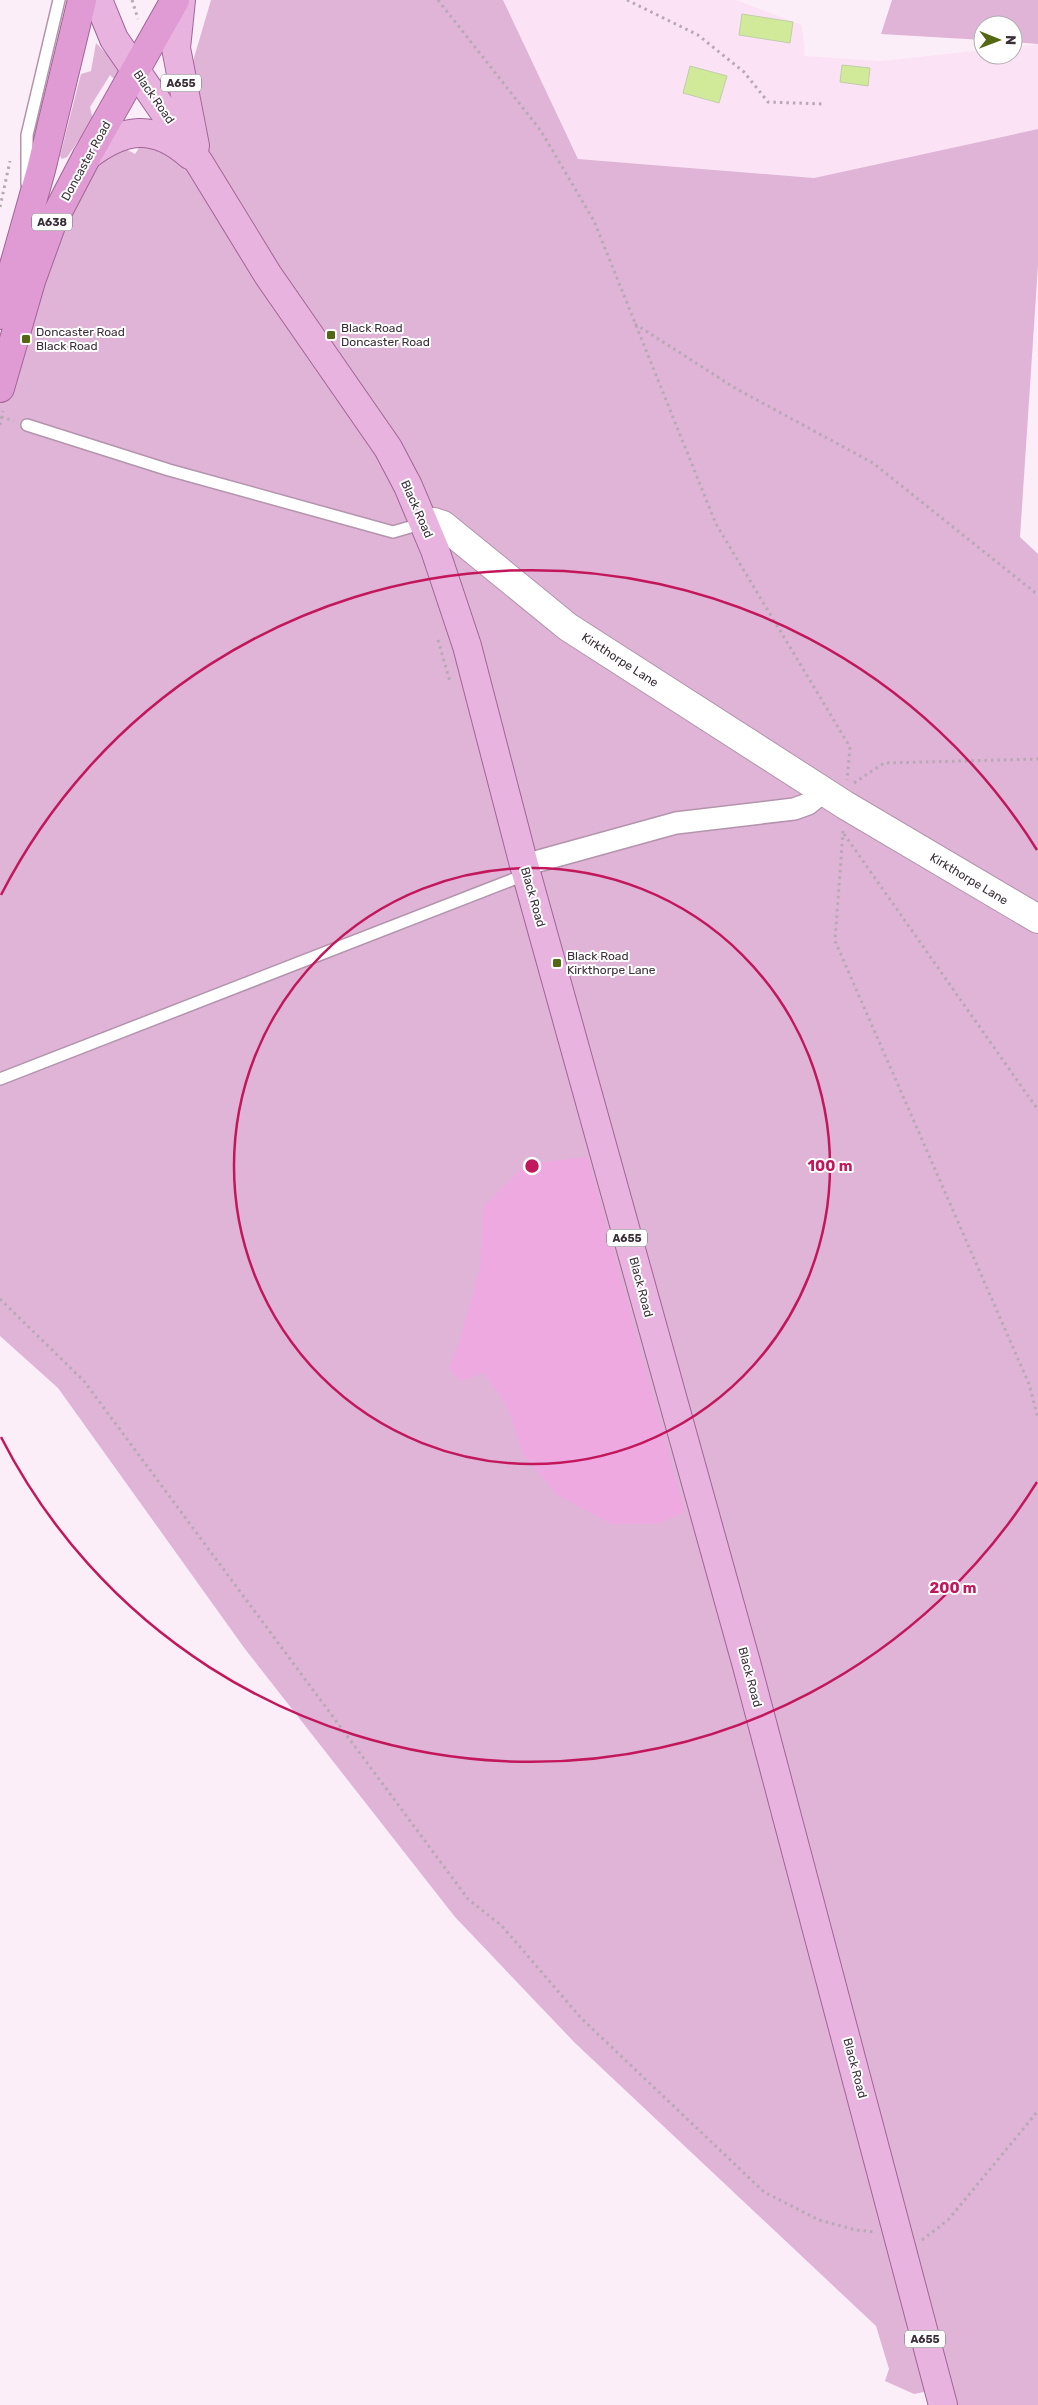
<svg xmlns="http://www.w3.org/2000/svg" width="1038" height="2405" viewBox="0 0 1038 2405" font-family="Rubik,sans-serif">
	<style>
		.built { fill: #fbe3f5 }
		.green { fill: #e0b4d7 }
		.forest { fill: #eea9e1 }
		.building { fill: #d1ea99; stroke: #c1cda9 }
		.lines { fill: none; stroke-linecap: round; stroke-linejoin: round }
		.service-casing { stroke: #b394ac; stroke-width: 14 }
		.minor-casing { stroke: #b394ac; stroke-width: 24 }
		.tertiary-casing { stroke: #b394ac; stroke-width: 30 }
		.primary-casing { stroke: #a26497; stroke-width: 30 }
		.trunk-casing { stroke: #a26497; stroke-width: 30 }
		.path { stroke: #b7a9b3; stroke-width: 3; stroke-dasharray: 2.5 4; stroke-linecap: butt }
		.service { stroke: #fff; stroke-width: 11 }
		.minor { stroke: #fff; stroke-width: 21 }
		.tertiary { stroke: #fff; stroke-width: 28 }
		.primary { stroke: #e8b3df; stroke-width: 28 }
		.trunk { stroke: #e09ad4; stroke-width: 28 }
		.ring { fill: none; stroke: #c2185b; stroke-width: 2.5 }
		.poi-dot { fill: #546814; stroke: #fff; stroke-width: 2 }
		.labels { text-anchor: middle; stroke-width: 4; stroke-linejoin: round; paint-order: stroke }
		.shield { fill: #fff; stroke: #766d74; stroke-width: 1 }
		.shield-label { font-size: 11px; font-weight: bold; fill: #3b2f39 }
		.street-label { font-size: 12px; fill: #3b2f39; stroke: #fff }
		.poi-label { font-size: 12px; fill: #3b2f39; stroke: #fff; text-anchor: start }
		.centre { fill: #c2185b; stroke: #fff; stroke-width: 2.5 }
		.ring-label { font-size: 15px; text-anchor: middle; font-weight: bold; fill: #c2185b; stroke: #fff; stroke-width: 4; stroke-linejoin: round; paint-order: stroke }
	</style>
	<rect width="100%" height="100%" fill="#fceef8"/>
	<polygon class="built" points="503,0 736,0 802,25 805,56 881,61 983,50 983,55 1013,55 1013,47 1038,44 1038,129 814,178 578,159"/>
	<g class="green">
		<polygon points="211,0 503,0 578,159 814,178 1038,129 1038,265 1020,537 1038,554 1038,2405 943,2405 938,2389 914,2394 885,2381 889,2369 876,2326 575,2043 455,1917 245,1649 58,1388 0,1336 0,388 87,156 124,148 135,154 191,68"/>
		<polygon points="892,0 1038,0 1038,44 1013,42 1013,25 983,25 983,40 881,34"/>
		<polygon points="96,43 126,74 118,83 110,75 90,107 93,120 67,157 62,159 60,156 81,74 91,71"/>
	</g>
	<polygon class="forest" points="588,1157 685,1512 657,1524 612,1524 557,1495 524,1455 506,1404 484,1373 461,1381 449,1369 459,1344 480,1268 484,1206 526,1164"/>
	<g class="building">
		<polygon points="742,14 793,22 790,43 739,35"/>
		<polygon points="842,65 870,68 868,86 840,82"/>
		<polygon points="690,66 727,76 719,103 683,93"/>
	</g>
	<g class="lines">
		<g class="service-casing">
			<g id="service">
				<polyline points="27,184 27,135 59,0"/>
				<polyline points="27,425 169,470 393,532 424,523"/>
				<polyline points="0,1079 527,874"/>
			</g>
		</g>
		<g class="minor-casing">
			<polyline id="minor" points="524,865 676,823 794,809 808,804 824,791"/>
		</g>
		<g class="tertiary-casing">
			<polyline id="tertiary" points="424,523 434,522 443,525 568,627 845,805 1038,919"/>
		</g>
		<g class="primary-casing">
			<g id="primary">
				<polyline points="98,0 114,39 200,164 268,275 388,448 408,486 435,550 467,646 524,865 747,1666 943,2405"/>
				<polyline points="181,0 176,48 195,146"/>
				<path d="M87 156C123 128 154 123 190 155"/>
			</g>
		</g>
		<g class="trunk-casing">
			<g id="trunk">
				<polyline points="0,315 41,170 82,0"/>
				<polyline points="0,388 31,281 52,223 87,156 175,0"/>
			</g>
		</g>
		<g class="path">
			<polyline points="132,0 138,19"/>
			<polyline points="438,0 541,131 594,221 716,524 850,747 847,780"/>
			<polyline points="627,0 698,35 744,72 768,102 824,104"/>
			<polyline points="0,207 10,161"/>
			<polyline points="635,324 735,388 873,463 1038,595"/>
			<polyline points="1,417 14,421"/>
			<polyline points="0,425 3,411"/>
			<polyline points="438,640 450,682"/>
			<polyline points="854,783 884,763 1038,759"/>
			<polyline points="843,831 835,941 1029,1384 1038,1418"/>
			<polyline points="844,834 1038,1110"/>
			<polyline points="0,1299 84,1381 468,1899 502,1926 581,2018 764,2192 819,2220 856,2230 874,2232"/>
			<polyline points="922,2240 948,2220 1038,2111"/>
		</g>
		<use href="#service" class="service"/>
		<use href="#minor" class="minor"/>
		<use href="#tertiary" class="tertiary"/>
		<use href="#primary" class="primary"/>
		<use href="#trunk" class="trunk"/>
	</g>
	<g class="ring">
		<circle cx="532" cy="1166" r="298"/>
		<path d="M1037 1482A596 596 0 0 1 1 1437M1 895A596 596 0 0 1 1037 850"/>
	</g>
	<g class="poi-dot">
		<rect x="326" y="330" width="10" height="10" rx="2.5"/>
		<rect x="21" y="334" width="10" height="10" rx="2.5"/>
		<rect x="552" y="958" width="10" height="10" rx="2.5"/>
	</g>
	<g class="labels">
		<g class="shield">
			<rect x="161" y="74.5" width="40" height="17" rx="4"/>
			<rect x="32" y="213.5" width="40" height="17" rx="4"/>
			<rect x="607" y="1229.5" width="40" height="17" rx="4"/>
			<rect x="905" y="2330.5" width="40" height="17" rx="4"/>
		</g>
		<g class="shield-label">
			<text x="181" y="87">A655</text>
			<text x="52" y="226">A638</text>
			<text x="627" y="1242">A655</text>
			<text x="925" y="2343">A655</text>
		</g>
		<g class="street-label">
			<text transform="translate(154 97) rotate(55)" y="4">Black Road</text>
			<text transform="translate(86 161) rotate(-61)" y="4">Doncaster Road</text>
			<text transform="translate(417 509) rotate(66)" y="4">Black Road</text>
			<text transform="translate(620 660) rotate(33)" y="4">Kirkthorpe Lane</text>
			<text transform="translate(969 879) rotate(31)" y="4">Kirkthorpe Lane</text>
			<text transform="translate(533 897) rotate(74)" y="4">Black Road</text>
			<text transform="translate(641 1287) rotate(75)" y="4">Black Road</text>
			<text transform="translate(750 1677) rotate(75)" y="4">Black Road</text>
			<text transform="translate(855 2068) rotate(75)" y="4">Black Road</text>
		</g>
		<g class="poi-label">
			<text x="341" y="332">Black Road<tspan x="341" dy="14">Doncaster Road</tspan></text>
			<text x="36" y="336">Doncaster Road<tspan x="36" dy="14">Black Road</tspan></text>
			<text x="567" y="960">Black Road<tspan x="567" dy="14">Kirkthorpe Lane</tspan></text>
		</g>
	</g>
	<circle cx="532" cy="1166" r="8" class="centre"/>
	<g class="ring-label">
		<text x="830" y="1171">100 m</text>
		<text x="953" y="1593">200 m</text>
	</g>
	<g transform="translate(998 40) rotate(91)"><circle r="24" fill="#ffffff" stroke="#b1acb0"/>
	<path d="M0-4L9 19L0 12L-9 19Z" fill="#546814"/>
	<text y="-8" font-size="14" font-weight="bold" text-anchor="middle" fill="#3b2f39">N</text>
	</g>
</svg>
